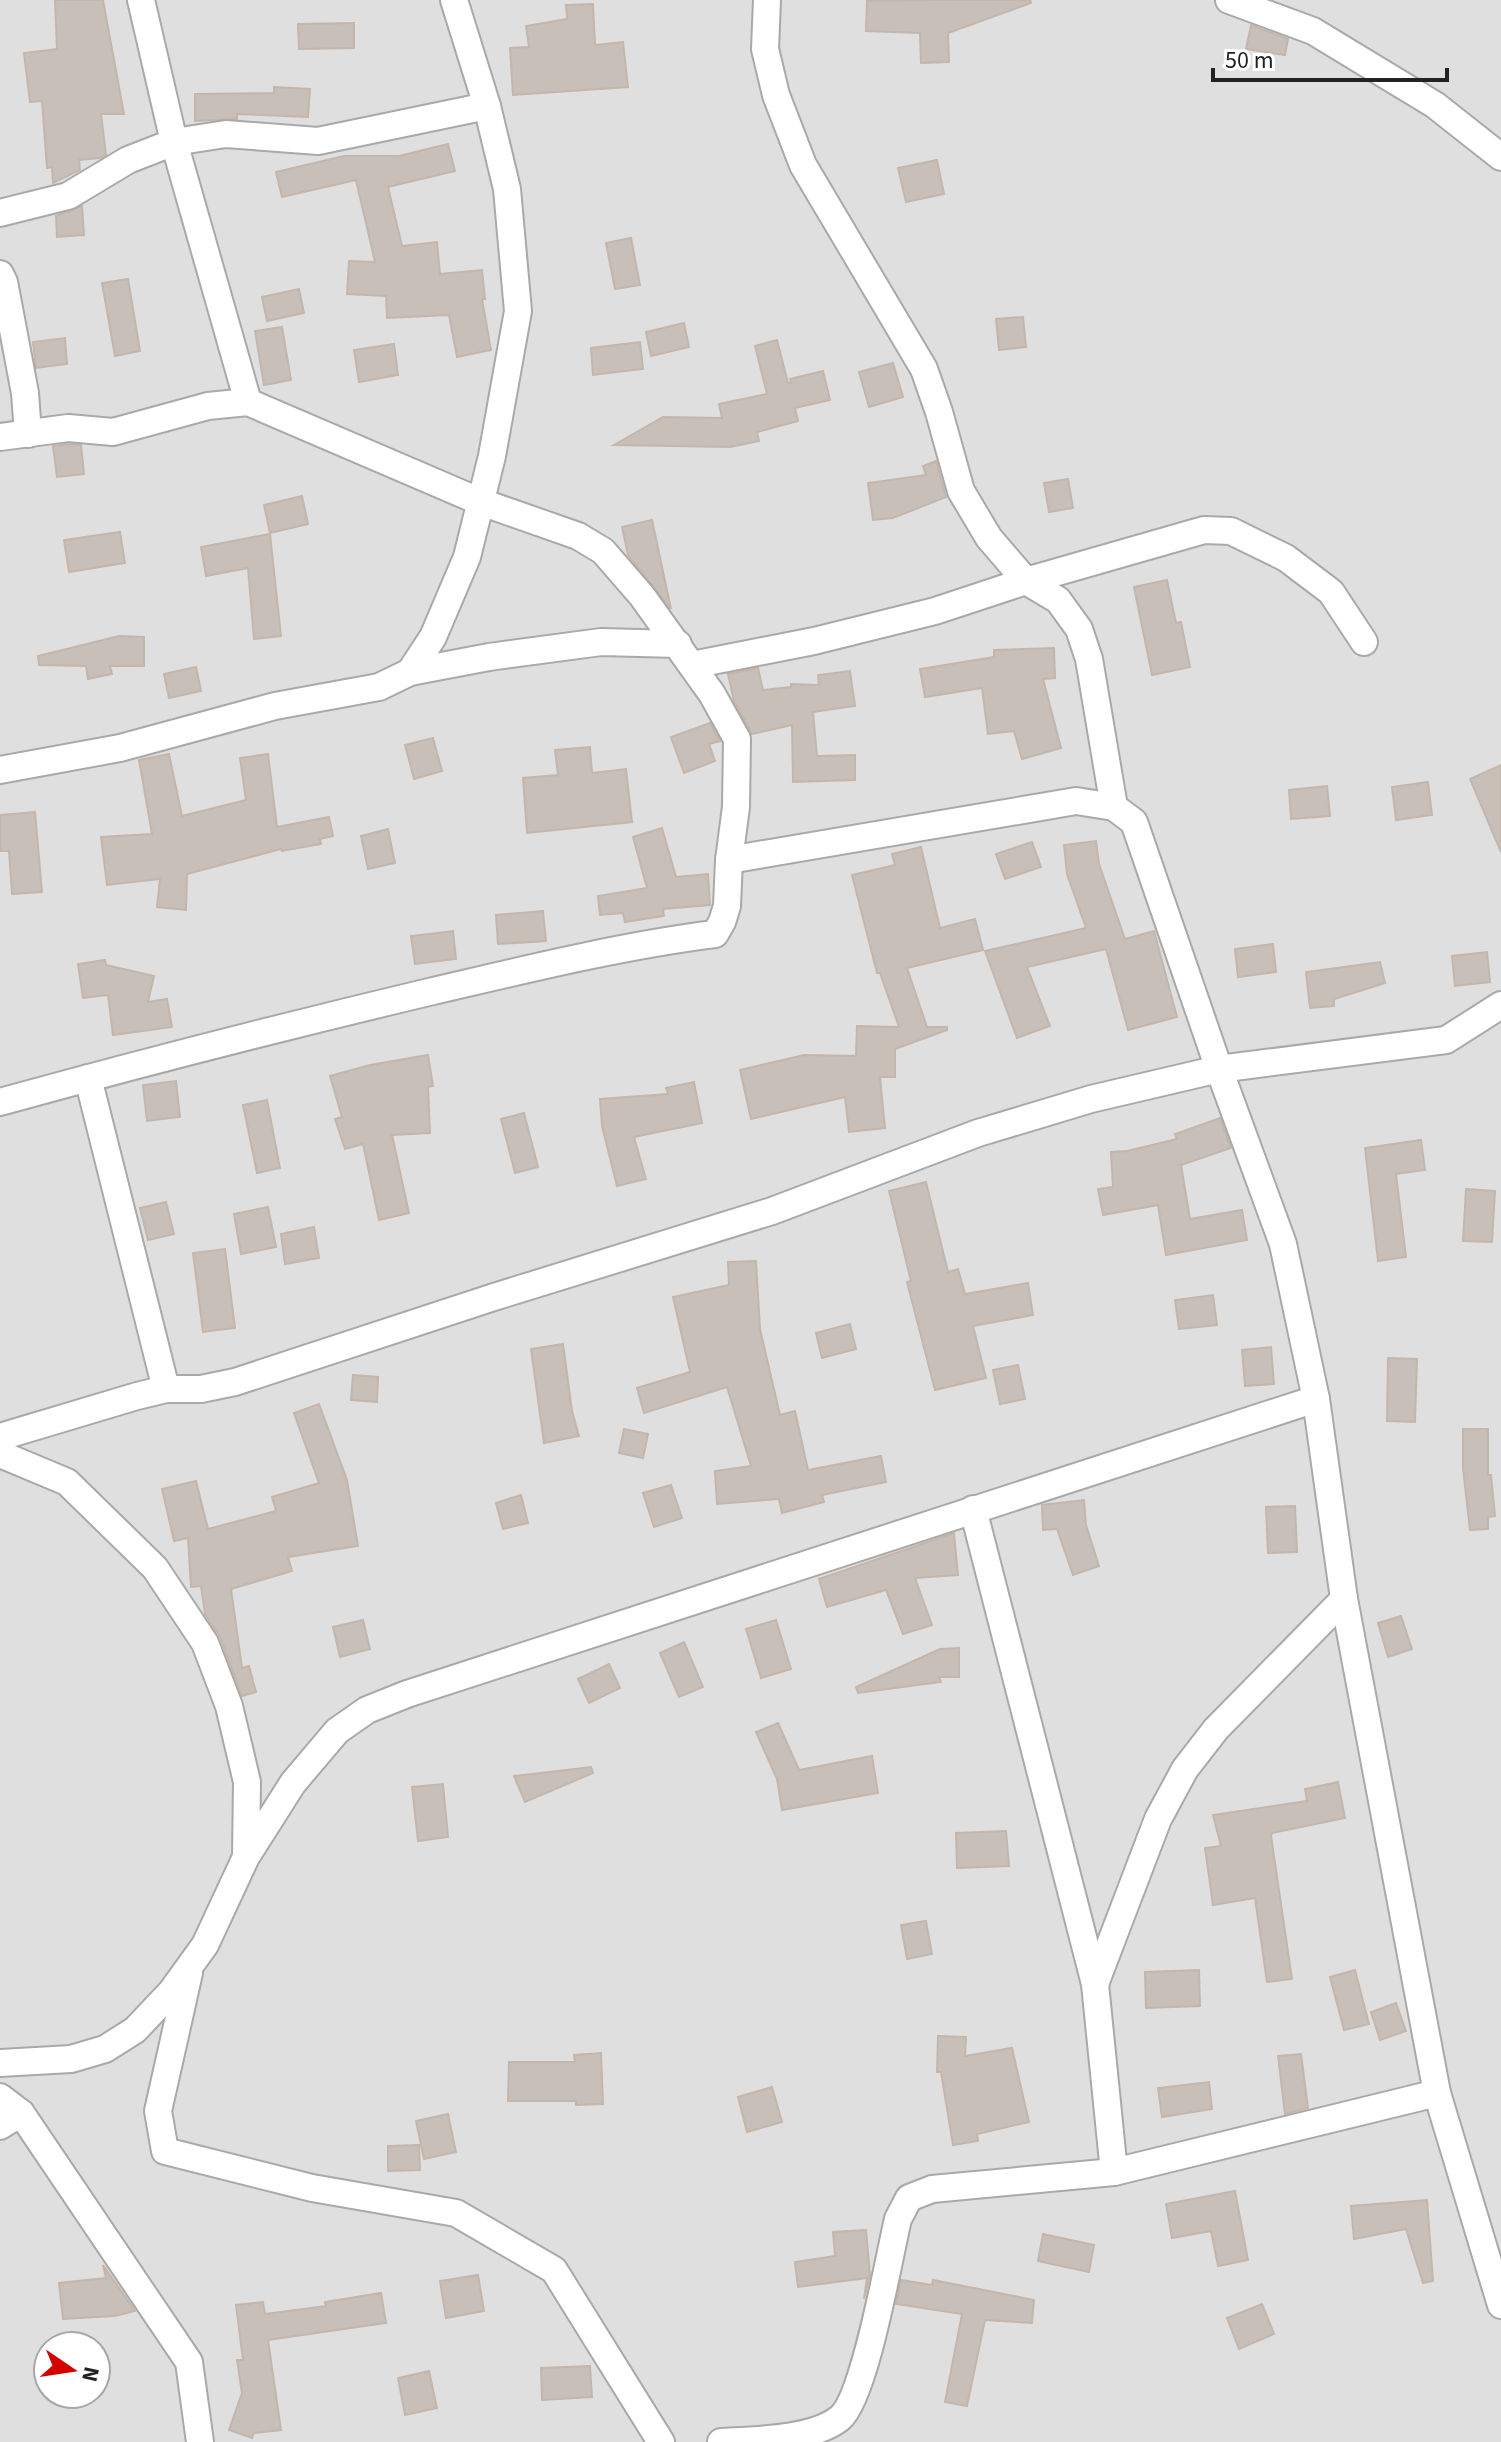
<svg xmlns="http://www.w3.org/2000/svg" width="1501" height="2442" viewBox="0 0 1501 2442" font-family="'Source Sans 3',sans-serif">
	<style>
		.residential { fill: #e0dfdf; fill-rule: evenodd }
		.building { fill: #c7bfb8; stroke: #c4b6ab; stroke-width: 2 }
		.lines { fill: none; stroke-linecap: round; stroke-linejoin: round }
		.street-casing { stroke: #a9a9a9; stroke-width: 30 }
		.street { stroke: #fff; stroke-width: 26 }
	</style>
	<rect width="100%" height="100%" fill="#f2efe9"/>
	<path class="residential" d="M0 0H1501V2442H0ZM48 2346H96V2394H48Z"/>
	<g class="building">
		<polygon points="55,0 103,0 124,114 101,114 106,155 100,158 79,160 80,170 53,183 52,167 47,168 42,101 30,102 24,53 57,49"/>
		<polygon points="936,0 1030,0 1031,3 948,33 949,62 921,63 920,33 866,31 867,1"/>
		<polygon points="593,4 595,45 623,42 628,87 513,95 510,48 529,47 526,26 567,19 566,5"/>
		<polygon points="354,23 354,48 299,49 298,24"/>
		<polygon points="1251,25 1288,39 1285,55 1246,49"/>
		<polygon points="274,87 310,89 308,117 237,114 237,119 195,121 195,94 274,93"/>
		<polygon points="448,144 455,171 388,187 402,246 437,242 440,274 482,270 485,299 482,299 491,350 457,357 449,315 387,318 386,296 347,294 349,261 375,262 356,180 282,197 276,172 344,156 399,156"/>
		<polygon points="937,160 944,194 906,202 898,168"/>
		<polygon points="82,206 84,235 57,237 56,216"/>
		<polygon points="631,238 640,285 615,289 606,243"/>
		<polygon points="128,279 140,351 115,356 102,283"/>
		<polygon points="299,289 304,313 267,321 262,297"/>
		<polygon points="1023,317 1026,347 999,350 996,319"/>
		<polygon points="684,323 689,347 651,356 646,332"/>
		<polygon points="282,327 291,380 264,385 255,331"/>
		<polygon points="65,338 67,364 36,368 33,342"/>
		<polygon points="777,340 788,383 791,383 790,379 823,371 830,400 795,408 798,421 757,432 759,441 730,447 614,445 663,417 722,418 719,404 767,394 755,346"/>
		<polygon points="640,342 643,369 593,375 591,348"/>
		<polygon points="394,344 398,375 359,382 354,350"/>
		<polygon points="893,363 903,397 869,407 859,372"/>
		<polygon points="68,444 81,445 84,474 57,477 53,446"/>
		<polygon points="936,461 946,497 893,518 873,520 868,483 926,475 923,466"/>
		<polygon points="1068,479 1073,508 1049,512 1044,483"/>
		<polygon points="302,496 308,524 270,533 264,505"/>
		<polygon points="652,520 671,609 628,555 622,527"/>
		<polygon points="120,532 125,563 69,572 64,540"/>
		<polygon points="270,534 281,636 254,639 248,568 206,576 201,547"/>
		<polygon points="1167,580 1176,623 1181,622 1190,667 1152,675 1134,587"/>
		<polygon points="119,636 144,637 144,666 110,666 112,674 88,679 86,666 39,665 38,656"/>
		<polygon points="1054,648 1055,678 1043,679 1061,748 1022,759 1014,731 988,734 982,688 925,697 920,669 994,657 994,650"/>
		<polygon points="196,667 201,691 169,698 164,674"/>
		<polygon points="758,668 763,690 791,687 791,684 819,685 818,675 850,671 855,706 813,712 817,756 855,755 855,780 793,782 792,725 752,734 734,701 728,674"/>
		<polygon points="710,723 720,741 709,744 715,761 684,773 671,737"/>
		<polygon points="433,738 442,771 414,779 405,745"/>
		<polygon points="590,747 592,773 626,769 632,822 527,833 523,778 558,775 555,750"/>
		<polygon points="169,754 182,816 246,800 240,758 268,754 277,827 329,817 333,836 320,839 321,844 282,851 281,849 187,874 186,910 157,907 160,879 107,885 101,837 152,834 139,760"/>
		<polygon points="1501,765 1501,852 1470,779"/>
		<polygon points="1428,782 1432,815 1396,820 1392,787"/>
		<polygon points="1327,786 1330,816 1291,819 1289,790"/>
		<polygon points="35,812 42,892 12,894 9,851 0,851 0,815"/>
		<polygon points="662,828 676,877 708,874 710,905 663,909 664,916 625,922 623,913 600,915 598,896 647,888 633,837"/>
		<polygon points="388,829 395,863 368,869 361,836"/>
		<polygon points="1096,841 1099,864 1125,939 1154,931 1177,1017 1128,1030 1106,949 1027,967 1050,1026 1017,1038 985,951 1086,928 1067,874 1064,845"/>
		<polygon points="1032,842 1041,867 1005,879 996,854"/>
		<polygon points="921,847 940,928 975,919 983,950 907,968 927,1027 947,1027 947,1030 895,1049 895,1077 880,1077 885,1128 849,1132 845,1097 751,1119 740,1070 804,1055 856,1056 857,1026 899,1027 880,973 877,973 852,875 895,865 892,854"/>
		<polygon points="543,911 546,941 498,944 496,915"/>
		<polygon points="453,931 456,959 415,964 411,936"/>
		<polygon points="1273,944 1276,972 1238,977 1235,949"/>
		<polygon points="1487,952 1490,982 1455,986 1452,956"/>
		<polygon points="105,960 106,965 154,976 148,1002 167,999 172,1027 113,1035 108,995 83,998 78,964"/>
		<polygon points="1380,962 1385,983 1334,999 1334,1006 1310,1008 1306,972"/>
		<polygon points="428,1055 433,1086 428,1087 430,1133 392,1135 409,1213 379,1220 363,1144 345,1149 335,1119 342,1117 330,1076 370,1065"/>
		<polygon points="176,1081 180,1117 147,1121 143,1085"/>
		<polygon points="694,1082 702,1123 634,1137 646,1179 617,1186 602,1126 600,1099 668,1094 666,1088"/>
		<polygon points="267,1100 280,1168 257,1173 243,1105"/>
		<polygon points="524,1113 538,1167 515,1173 501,1119"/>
		<polygon points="1220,1118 1231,1148 1181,1165 1190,1219 1242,1210 1247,1240 1166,1255 1158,1205 1103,1215 1098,1189 1113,1187 1111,1152 1127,1151 1177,1139 1175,1134"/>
		<polygon points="1421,1140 1425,1170 1396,1174 1406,1257 1378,1261 1365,1148"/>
		<polygon points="926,1182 948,1272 958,1269 965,1294 1028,1283 1033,1315 973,1326 986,1378 935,1390 907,1282 911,1281 889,1191"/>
		<polygon points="1466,1189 1495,1191 1492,1242 1463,1241"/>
		<polygon points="166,1202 174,1234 148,1240 140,1208"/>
		<polygon points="268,1207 276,1247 241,1254 234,1214"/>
		<polygon points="314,1227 319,1258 285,1264 281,1234"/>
		<polygon points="225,1249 235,1328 203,1332 193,1253"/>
		<polygon points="756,1261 760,1329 780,1415 795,1411 808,1470 881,1456 886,1482 822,1495 824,1502 782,1513 779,1499 717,1504 715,1471 751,1466 727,1387 644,1413 637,1388 690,1372 673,1297 729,1285 728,1262"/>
		<polygon points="1213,1295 1217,1325 1179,1329 1175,1300"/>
		<polygon points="850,1324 856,1349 822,1358 816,1333"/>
		<polygon points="563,1344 572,1411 579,1436 544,1443 531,1349"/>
		<polygon points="1271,1347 1274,1384 1245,1386 1242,1350"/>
		<polygon points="1388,1358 1417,1359 1415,1422 1387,1421"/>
		<polygon points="1018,1365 1025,1399 1000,1404 993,1370"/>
		<polygon points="353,1375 378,1377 377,1402 351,1400"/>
		<polygon points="319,1404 347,1480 358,1546 288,1557 292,1571 231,1589 242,1668 249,1666 256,1692 242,1696 220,1637 205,1614 201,1586 191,1587 188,1538 174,1541 162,1489 196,1481 208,1529 276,1511 272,1497 319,1483 294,1413"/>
		<polygon points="624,1429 648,1434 643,1458 619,1453"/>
		<polygon points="1463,1429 1488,1429 1488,1475 1491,1475 1495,1516 1488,1517 1488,1529 1470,1530 1463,1468"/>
		<polygon points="671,1485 682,1518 654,1527 643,1493"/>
		<polygon points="521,1495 528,1523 503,1529 496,1503"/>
		<polygon points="1084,1500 1086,1525 1099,1566 1073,1575 1057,1529 1043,1530 1042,1505"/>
		<polygon points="1295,1506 1297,1552 1268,1553 1266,1507"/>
		<polygon points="954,1533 958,1575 915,1578 932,1625 903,1634 886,1590 827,1607 819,1579"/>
		<polygon points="1401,1616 1412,1649 1388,1657 1378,1623"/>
		<polygon points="363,1620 370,1649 340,1657 333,1627"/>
		<polygon points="776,1620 791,1669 761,1678 746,1629"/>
		<polygon points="684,1642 703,1687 679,1697 660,1653"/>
		<polygon points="959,1648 959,1677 939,1677 941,1682 858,1693 856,1687 940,1649"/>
		<polygon points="609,1664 620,1688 589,1703 578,1679"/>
		<polygon points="778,1723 799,1770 872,1756 878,1793 782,1810 777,1779 756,1732"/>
		<polygon points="591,1767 593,1773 525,1802 514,1776"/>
		<polygon points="1338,1782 1345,1818 1272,1833 1271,1836 1292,1979 1267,1982 1255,1898 1213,1905 1205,1848 1221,1846 1213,1815 1307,1801 1305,1789"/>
		<polygon points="443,1784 448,1837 418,1841 412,1787"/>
		<polygon points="1006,1831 1009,1866 957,1868 956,1833"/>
		<polygon points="926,1921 932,1954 907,1959 901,1925"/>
		<polygon points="1199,1970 1200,2006 1146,2008 1145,1972"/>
		<polygon points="1355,1970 1369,2024 1344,2030 1330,1977"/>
		<polygon points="1396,2003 1406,2031 1380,2040 1371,2012"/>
		<polygon points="938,2036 966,2037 965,2056 1012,2048 1029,2122 977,2134 978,2141 953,2145 941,2072 937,2072"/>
		<polygon points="601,2053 603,2104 576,2105 576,2101 508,2101 509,2062 575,2062 574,2055"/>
		<polygon points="1301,2054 1308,2108 1285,2114 1278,2056"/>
		<polygon points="1209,2082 1212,2109 1162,2117 1158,2088"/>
		<polygon points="772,2087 782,2122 747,2132 738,2097"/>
		<polygon points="448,2114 456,2152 424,2159 416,2121"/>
		<polygon points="419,2145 420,2170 388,2171 388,2146"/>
		<polygon points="1235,2191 1248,2260 1218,2266 1211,2231 1172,2238 1166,2204"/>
		<polygon points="1427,2200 1433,2281 1423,2283 1406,2229 1354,2239 1351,2206"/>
		<polygon points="866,2230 870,2275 864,2299 867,2278 798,2287 795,2262 835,2256 833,2232"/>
		<polygon points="1043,2234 1094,2245 1089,2272 1038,2261"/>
		<polygon points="103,2265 135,2311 115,2316 63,2319 59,2283 106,2278"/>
		<polygon points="478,2275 484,2311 446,2318 440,2281"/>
		<polygon points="901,2280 932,2285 933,2280 1034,2300 1032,2323 985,2320 967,2406 945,2402 962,2314 896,2304"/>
		<polygon points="381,2293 386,2323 268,2340 281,2430 254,2433 252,2438 229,2430 242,2393 237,2360 243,2360 236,2305 263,2302 265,2314 326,2306 325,2302"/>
		<polygon points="1262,2304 1274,2334 1239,2349 1227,2318"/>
		<polygon points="590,2366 592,2397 542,2400 541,2368"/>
		<polygon points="429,2371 437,2408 405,2415 398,2378"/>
	</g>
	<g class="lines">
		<g class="street-casing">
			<g id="street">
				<polyline points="141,0 174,142 248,402"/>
				<polyline points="767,0 765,49 776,95 803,165 924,369 939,412 961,491 989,538 1026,581 1058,600 1079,629 1089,659 1114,807"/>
				<polyline points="1229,0 1313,31 1435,105 1501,157"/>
				<polyline points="0,213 68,196 128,160 174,142 226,134 318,141 487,106"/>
				<polyline points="0,274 4,282 25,393 28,434"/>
				<path d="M0 437 68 428 113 432 208 406 248 402 481 502 578 536 603 551 642 596 712 694 737 739 736 807 729 860 727 906 722 922 715 934C619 946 524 970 429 992 286 1026 142 1063 0 1102"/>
				<polyline points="692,665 814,641 935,611 1026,581 1204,530 1231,531 1286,558 1331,592 1364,642"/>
				<polyline points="410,672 433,637 467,557 492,456 518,311 507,189 487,106 454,0"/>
				<polyline points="0,770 120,748 275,706 379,687 410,672 489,657 601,642 678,644"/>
				<polyline points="729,860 1076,801 1114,807 1134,822 1219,1069 1283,1244 1316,1399 1344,1599 1437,2093 1501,2305"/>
				<polyline points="88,1078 166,1389"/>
				<polyline points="0,1437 137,1396 166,1389 201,1389 235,1382 494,1297 772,1211 978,1133 1091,1099 1219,1069 1446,1040 1501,1005"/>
				<polyline points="0,1454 67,1482 155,1568 205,1643 229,1706 247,1782 246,1855"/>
				<polyline points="973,1509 1095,1984 1114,2172"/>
				<polyline points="189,1973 158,2111 165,2151 312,2188 456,2213 554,2270 661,2442"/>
				<polyline points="1095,1984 1158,1819 1185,1769 1216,1729 1344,1599"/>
				<polyline points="0,2063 71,2059 105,2049 135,2030 171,1992 205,1945 246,1857 293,1783 337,1731 367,1710 407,1694 1316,1399"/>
				<polyline points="0,2097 21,2113 189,2362 200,2442"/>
				<polyline points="0,2126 21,2113"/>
				<path d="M721 2442C755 2440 813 2440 840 2418 865 2397 889 2257 898 2219L909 2198 932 2189 1114 2172 1437 2093"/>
			</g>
		</g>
		<use href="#street" class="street"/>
	</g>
	<g transform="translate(72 2370) rotate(103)"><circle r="38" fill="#ffffff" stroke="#a7a7a7" stroke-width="2"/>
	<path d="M0-6L14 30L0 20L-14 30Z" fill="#d40000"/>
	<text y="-12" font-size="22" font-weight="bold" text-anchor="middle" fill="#222222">N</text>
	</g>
	<path d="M1213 68v12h234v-12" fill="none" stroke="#222222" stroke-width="4"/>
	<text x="1225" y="68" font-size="24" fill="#222222" stroke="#ffffff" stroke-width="6" paint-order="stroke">50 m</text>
</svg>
